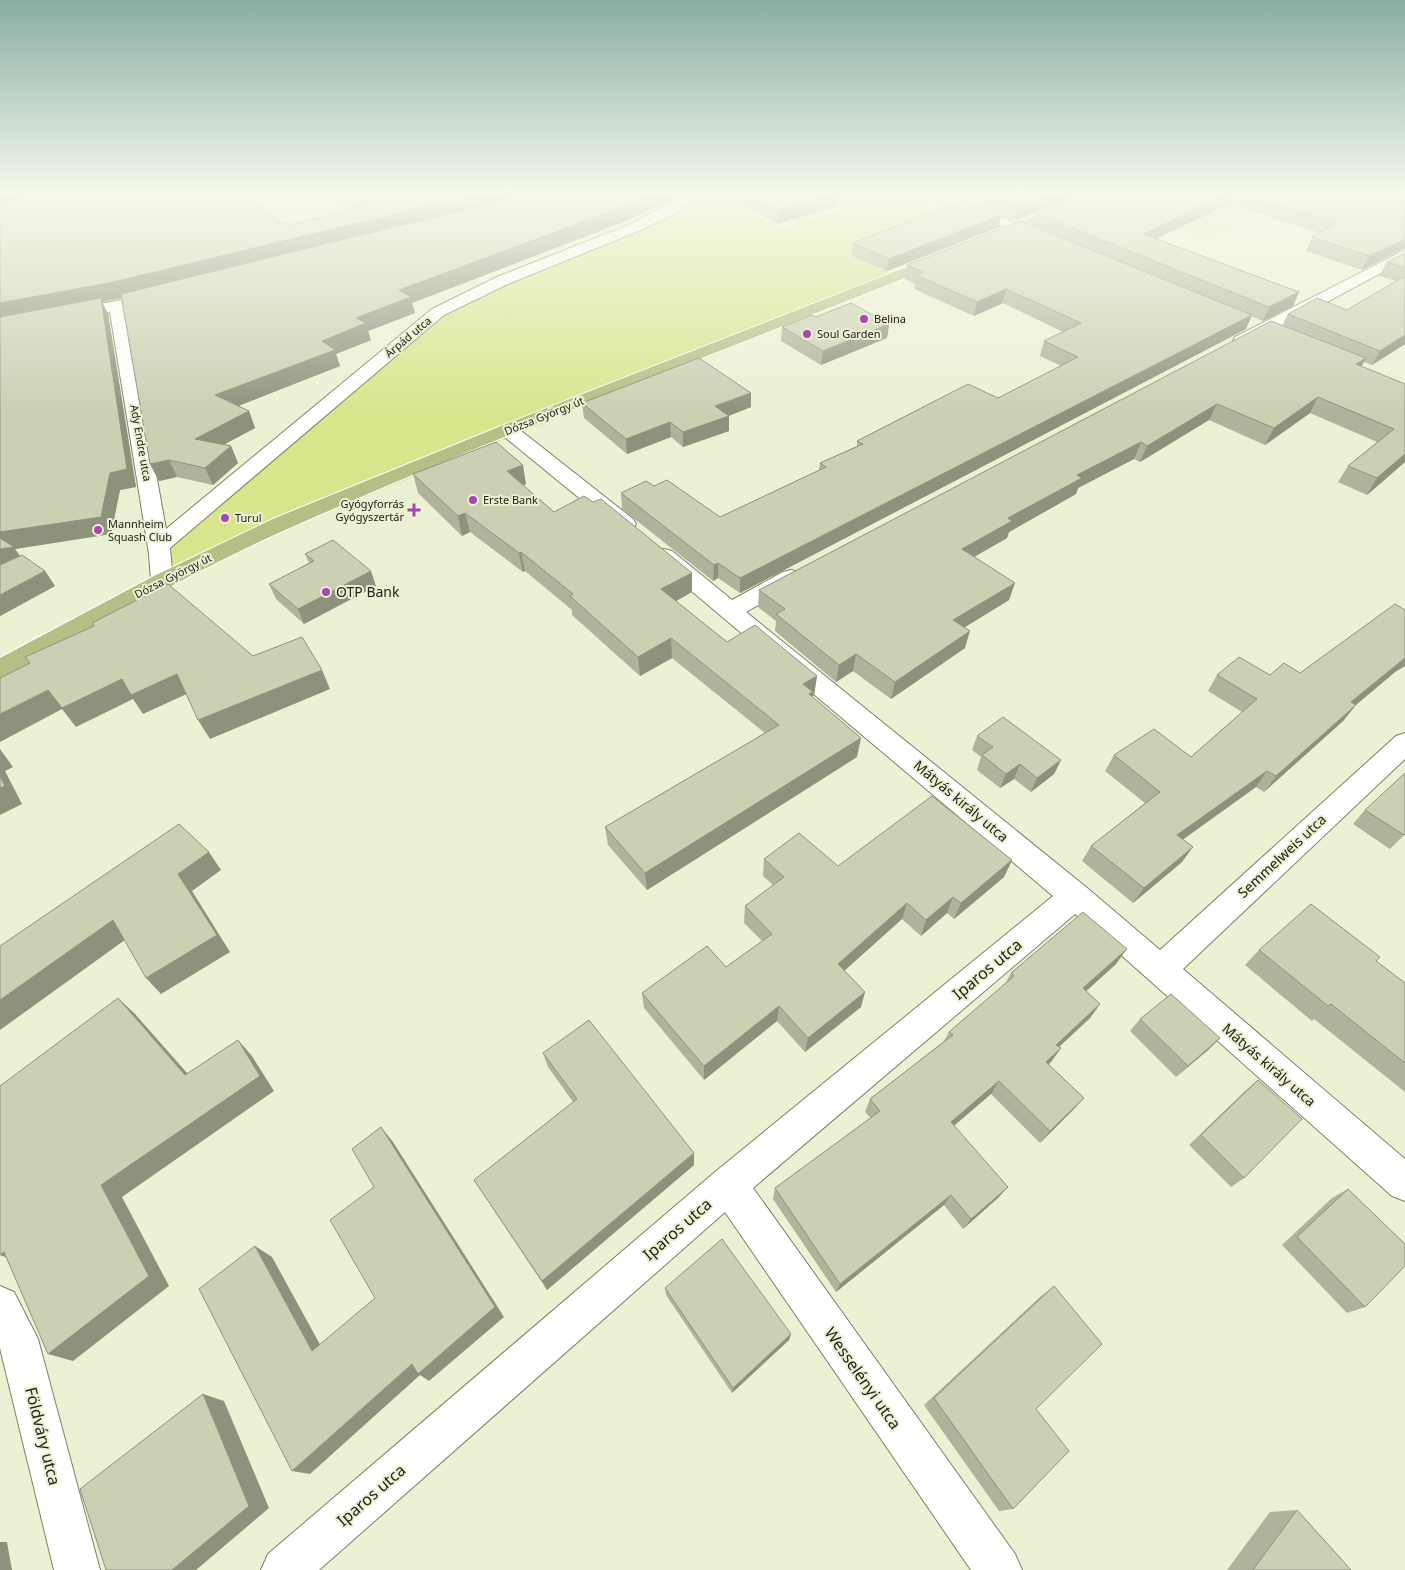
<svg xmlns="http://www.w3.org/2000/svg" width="1405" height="1570" viewBox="0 0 1405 1570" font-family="'Noto Sans',sans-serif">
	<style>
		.built { fill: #e0e7c1 }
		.green { fill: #d9e58d }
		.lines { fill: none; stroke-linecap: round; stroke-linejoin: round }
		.minor-casing { stroke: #7e8267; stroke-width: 2 }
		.major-casing { stroke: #fff; stroke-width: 2 }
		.minor { fill: #fff; fill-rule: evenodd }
		.major { fill: #b6bd85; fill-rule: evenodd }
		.wall { fill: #afb39a }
		.shaded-wall { fill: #8e927d }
		.building { fill: #cbd0b3; stroke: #8e927d }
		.poi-dot { fill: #a847af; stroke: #ebf1d3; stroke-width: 2 }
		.labels { text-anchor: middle; stroke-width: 4; stroke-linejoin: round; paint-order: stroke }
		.far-poi-label { font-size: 11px; fill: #212318; stroke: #ebf1d3; text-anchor: start }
		.far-street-label { font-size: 11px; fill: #212318; stroke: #ebf1d3 }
		.poi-label { font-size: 14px; fill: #212318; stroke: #ebf1d3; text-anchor: start }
		.street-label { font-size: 14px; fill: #212318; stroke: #ebf1d3 }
		.near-street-label { font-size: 16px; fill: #212318; stroke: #ebf1d3 }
	</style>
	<rect width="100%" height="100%" fill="#ebf1d3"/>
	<polygon class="built" points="1192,193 1259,216 1207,240 1106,204"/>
	<polygon class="green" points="697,193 712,193 780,228 841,209 843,202 824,193 893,193 947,217 851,255 898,276 162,581 160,554 438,312 644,223"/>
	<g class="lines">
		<g class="minor-casing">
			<g id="minor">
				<polygon points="689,193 706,193 673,214 641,230 508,284 444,315 170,548 173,581 170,586 162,588 154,586 151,581 149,554 110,312 0,333 0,323 116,301 159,290 165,292 167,295 165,298 126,309 166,529 432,309 497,277 631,224"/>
				<polygon points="926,193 945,193 1047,236 1049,239 1047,242 1037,242"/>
				<polygon points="1405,250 1405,260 1247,345 1235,345 1233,341 1235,337"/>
				<polygon points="508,424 515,426 633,519 636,524 633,529 625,530 617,529 501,434 498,430 501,426"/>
				<polygon points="664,549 672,551 732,600 783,572 791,570 799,572 802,577 799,582 746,612 1086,887 1160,950 1396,736 1405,733 1405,759 1183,969 1405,1159 1405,1201 1392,1196 1075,914 753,1188 1015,1554 1022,1570 971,1570 725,1212 319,1570 261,1570 268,1554 715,1172 1053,896 656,561 653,556 656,551"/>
				<polygon points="0,1286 14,1292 38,1339 100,1570 54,1570 0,1348"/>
			</g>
		</g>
		<g class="major-casing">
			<g id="major">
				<polygon points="1090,193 1109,193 1107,196 998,241 988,241 986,238 988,235"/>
				<path d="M940 254 945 256 948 259 945 262C727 349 506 432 292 527 194 570 102 624 9 675L0 678V658L154 576 275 518 501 426Z"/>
			</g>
		</g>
		<use href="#minor" class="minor"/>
		<use href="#major" class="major"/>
	</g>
	<g class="wall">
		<polygon points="0,193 291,225 354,208 332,193 686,193 623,222 412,303 415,313 368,331 371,340 336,354 340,366 238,406 249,411 255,428 224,444 231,446 238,463 213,485 177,477 159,481 150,464 121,298 102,302 108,314 136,487 120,490 111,534 15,549 20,556 45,571 55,586 0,616"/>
		<polygon points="717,193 838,193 837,206 778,224"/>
		<polygon points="982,193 1085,193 1016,220 980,205"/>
		<polygon points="1091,193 1405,193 1405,248 1362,270 1306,251 1312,237 1320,233 1229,204 1156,239 1299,292 1293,306 1263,321 1251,316 1246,329 740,593 718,578 713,581 622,509 621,493 654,486 720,517 819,470 820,463 857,446 857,441 998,398 1061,366 1040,356 1044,341 1063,332 1003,303 974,316 914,289 915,284 905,279 907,265 1034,227 1037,214"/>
		<polygon points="1001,215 999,227 887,271 852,256 853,243"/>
		<polygon points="1405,253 1405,344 1372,365 1364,362 1361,367 1405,384 1405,462 1367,495 1338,482 1348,466 1377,442 1310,413 1265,445 1209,420 1140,462 1134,459 1078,488 1076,494 1009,532 1007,538 974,557 1009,600 964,627 965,648 891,699 853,671 836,682 775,631 776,621 758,607 759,590 1282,326 1288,314 1347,310 1396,281 1379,276 1387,262"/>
		<polygon points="816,317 889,324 887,338 821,365 781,341 782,327"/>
		<polygon points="582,403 751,407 729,416 729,431 683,447 671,437 627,454 584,418"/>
		<polygon points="413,474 526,484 523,485 554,512 692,573 692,592 676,601 727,642 817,676 814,695 812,697 857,757 647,890 608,845 605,827 765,733 672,658 640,676 572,615 572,610 525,571 523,572 470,532 462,536 418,493"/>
		<polygon points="305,554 376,586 304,624 276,599 269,584 309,563"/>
		<polygon points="1395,672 1356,705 1343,721 1264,792 1256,787 1183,839 1182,862 1133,903 1082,861 1091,846 1145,803 1105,771 1114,755 1191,757 1242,712 1208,691 1217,675 1270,675 1300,673"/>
		<polygon points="977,736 1061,760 1054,774 1031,792 1014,779 1000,788 977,770 981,757 972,750"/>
		<polygon points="1365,810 1405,834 1390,849 1353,824"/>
		<polygon points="764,859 838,866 1012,860 1004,877 954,919 947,913 921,936 902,919 844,971 861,1007 805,1052 777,1021 704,1080 644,1008 642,993 726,967 762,941 744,923 745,906 773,885 763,876"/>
		<polygon points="1259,950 1376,961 1405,983 1405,1092 1314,1019 1312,1021 1245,965"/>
		<polygon points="1116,964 1086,991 1100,1004 1090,1018 1059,1047 1061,1048 1051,1062 1048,1064 1084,1098 1073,1110 1040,1143 991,1094 954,1126 999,1197 963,1229 944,1205 836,1292 773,1199 775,1188 871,1118 865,1112 870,1099 944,1041 949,1032 1005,984 1011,973"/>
		<polygon points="1140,1019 1220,1038 1208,1050 1176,1077 1130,1031"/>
		<polygon points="543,1053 694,1165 547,1290 474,1180 573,1102 548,1067"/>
		<polygon points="1258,1080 1244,1178 1231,1187 1189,1145 1245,1091"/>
		<polygon points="1348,1189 1365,1307 1347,1313 1282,1245 1332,1198"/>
		<polygon points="1054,1286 1036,1409 1013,1509 999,1511 924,1405 1040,1297"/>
		<polygon points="665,1288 791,1334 789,1340 732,1393 666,1295"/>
		<polygon points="1297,1510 1351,1570 1227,1570 1270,1512"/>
	</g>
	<g class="shaded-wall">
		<polygon points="0,193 82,193 0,207"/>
		<polygon points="483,193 531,193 512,201 117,299 102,302 108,314 136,487 120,490 111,534 15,549 26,565 0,569 0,303"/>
		<polygon points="654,193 686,193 623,222 412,303 415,313 368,331 371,340 336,354 340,366 223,412 215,395 322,341 356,318 399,290"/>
		<polygon points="833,193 838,193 837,206 778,224 779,210"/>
		<polygon points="1056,193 1085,193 1016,220 1019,207"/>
		<polygon points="1229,193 1233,193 1229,204 1138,247 1143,234"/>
		<polygon points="1001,215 999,227 887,271 889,259"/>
		<polygon points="1405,239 1405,248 1362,270 1369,256"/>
		<polygon points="1006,289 1003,303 974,316 977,302"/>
		<polygon points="1299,292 1293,306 1263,321 1269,307"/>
		<polygon points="1252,315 1246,329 740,593 740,578"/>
		<polygon points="889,324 887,338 821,365 823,351"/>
		<polygon points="1405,335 1405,344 1372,365 1380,351"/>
		<polygon points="1366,358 1357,374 1356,364"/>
		<polygon points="751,393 751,407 715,421 715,406"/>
		<polygon points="1318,397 1310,413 1265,445 1274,428"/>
		<polygon points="1217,404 1209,420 1140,462 1147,446"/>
		<polygon points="249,411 255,428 203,456 195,439"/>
		<polygon points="729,416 729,431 683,447 683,432"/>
		<polygon points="670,422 671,437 627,454 626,439"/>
		<polygon points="1141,442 1134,459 1078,488 1076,494 1009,532 1007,538 958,566 962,549 1008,518 1077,475"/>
		<polygon points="231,446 238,463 213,485 205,468"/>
		<polygon points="1405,454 1405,462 1367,495 1377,478"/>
		<polygon points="169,460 177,477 159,481 150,464"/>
		<polygon points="523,465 526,484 510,491 507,471"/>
		<polygon points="465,513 470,532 462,536 458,516"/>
		<polygon points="521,552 525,571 523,572 519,553"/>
		<polygon points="718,563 718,578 713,581 714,565"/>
		<polygon points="45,571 55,586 0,616 0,595"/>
		<polygon points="371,571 376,586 304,624 298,609"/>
		<polygon points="692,573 692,592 662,609 661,589"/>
		<polygon points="1015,583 1009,600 949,637 953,620"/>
		<polygon points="970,631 965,648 891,699 895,682"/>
		<polygon points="671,638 672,658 640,676 638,657"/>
		<polygon points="856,654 853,671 836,682 839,665"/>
		<polygon points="1405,658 1405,666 1395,672 1339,719 1351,702"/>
		<polygon points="322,670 330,689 210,739 198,720"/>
		<polygon points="177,674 189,693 143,714 133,699 76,727 62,709 0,742 0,714 48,690 122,679"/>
		<polygon points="817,676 814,695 812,697 810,711 803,684"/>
		<polygon points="1356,705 1343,721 1264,792 1276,776"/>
		<polygon points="861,738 857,757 647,890 645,873"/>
		<polygon points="0,749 13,767 5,771 22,804 0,815"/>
		<polygon points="1061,760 1054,774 1031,792 1037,778"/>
		<polygon points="1020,764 1014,779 1000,788 1006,774"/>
		<polygon points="1267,771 1256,787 1167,851 1177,835"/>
		<polygon points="1193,847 1182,862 1133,903 1144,888"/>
		<polygon points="209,852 221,870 192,891 230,952 161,994 146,978 178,874"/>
		<polygon points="1012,860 1004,877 954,919 961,903"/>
		<polygon points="953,897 947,913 921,936 926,920"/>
		<polygon points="907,903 902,919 834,980 838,964"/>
		<polygon points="113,920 129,937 0,1030 0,1000"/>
		<polygon points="1127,949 1116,964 1073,1003 1083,988"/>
		<polygon points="865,992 861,1007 805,1052 808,1038"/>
		<polygon points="118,998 135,1014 202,1090 185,1075"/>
		<polygon points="1100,1004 1090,1018 1047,1058 1056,1045"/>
		<polygon points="779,1006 777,1021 704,1080 704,1066"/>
		<polygon points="1220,1038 1208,1050 1176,1077 1188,1066"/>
		<polygon points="238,1040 252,1056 274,1091 122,1197 169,1286 73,1361 48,1354 101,1185"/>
		<polygon points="1061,1048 1051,1062 1036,1075 1046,1062"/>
		<polygon points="999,1081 991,1094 944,1134 951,1122"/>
		<polygon points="1084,1098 1073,1110 1040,1143 1050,1131"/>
		<polygon points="381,1127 393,1142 504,1317 429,1381 420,1375 310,1474 292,1471 412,1364"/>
		<polygon points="694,1153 694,1165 547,1290 542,1281"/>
		<polygon points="1008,1187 999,1197 963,1229 971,1219"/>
		<polygon points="951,1195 944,1205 836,1292 840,1284"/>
		<polygon points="255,1246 272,1257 328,1359 312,1351"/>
		<polygon points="4,1252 25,1265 0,1255"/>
		<polygon points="791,1334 789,1340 732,1393 733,1388"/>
		<polygon points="203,1394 224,1401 269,1508 196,1570 172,1570"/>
		<polygon points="0,1542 7,1542 12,1570 0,1570"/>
	</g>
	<g class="building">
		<polygon points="51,193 241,193 282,224 287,222 291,225 367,205 350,193 483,193 109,283 0,303 0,203"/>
		<polygon points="527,193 654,193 623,207 399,290 411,297 356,318 366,323 322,341 335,350 215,395 249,411 195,439 231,446 205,468 169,460 150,464 121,294 521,196"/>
		<polygon points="746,193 833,193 779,210"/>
		<polygon points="984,193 1056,193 1019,207"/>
		<polygon points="1091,193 1229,193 1143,234 1299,292 1269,307 1037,214"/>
		<polygon points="1240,193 1405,193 1405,239 1369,256 1312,237 1337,223"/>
		<polygon points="964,200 1001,215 889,259 853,243"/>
		<polygon points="1020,221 1252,315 740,578 718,563 714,565 621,493 646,481 654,486 667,480 720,517 826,467 820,463 863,444 857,441 968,384 998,398 1078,357 1044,341 1081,323 1006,289 977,302 916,275 923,272 907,265"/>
		<polygon points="1405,253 1405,268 1387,262"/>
		<polygon points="1405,276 1405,335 1380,351 1288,314 1317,298 1347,310"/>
		<polygon points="101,298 127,469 110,473 101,517 0,532 0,317"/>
		<polygon points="851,303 889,324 823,351 782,327 812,315 816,317"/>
		<polygon points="1271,321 1366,358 1356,364 1405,384 1405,454 1377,478 1348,466 1394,429 1318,397 1274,428 1217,404 1147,446 1141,442 1077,475 1082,478 1008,518 1012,521 962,549 1015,583 953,620 970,631 895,682 856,654 839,665 776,614 785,609 759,590"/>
		<polygon points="699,358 751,393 715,406 729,416 683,432 670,422 626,439 582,403"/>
		<polygon points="496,442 523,465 507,471 554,512 584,496 593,502 601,499 692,573 661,589 727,642 755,625 817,676 803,684 813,692 809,694 861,738 645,873 605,827 779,725 671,638 638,657 570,596 573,594 521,552 519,553 465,513 458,516 413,474"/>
		<polygon points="0,538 14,547 0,549"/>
		<polygon points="333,540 371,571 298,609 269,584 314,561 305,554"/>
		<polygon points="22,555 45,571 0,595 0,565"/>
		<polygon points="168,584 253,656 302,637 322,670 198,720 177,674 131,695 122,679 62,708 48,690 0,714 0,678 30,663 25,657 94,626 92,623"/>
		<polygon points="1395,604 1405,610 1405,658 1351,702 1356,705 1276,776 1267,771 1177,835 1193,847 1144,888 1091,846 1160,792 1114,755 1154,729 1191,757 1257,699 1217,675 1239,657 1270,675 1284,663 1300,673"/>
		<polygon points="1003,717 1061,760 1037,778 1020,764 1006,774 982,755 993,747 977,736"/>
		<polygon points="1405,773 1405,834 1404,835 1365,810"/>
		<polygon points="0,776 5,786 0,788"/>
		<polygon points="932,796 1012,860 961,903 953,897 926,920 907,903 838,964 865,992 808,1038 779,1006 704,1066 642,993 707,946 726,967 772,934 745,906 784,877 764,859 799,833 838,866"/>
		<polygon points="179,824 209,852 178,874 217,935 146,978 113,920 0,1000 0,946"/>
		<polygon points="1311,904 1380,957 1376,961 1405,983 1405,1063 1331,1004 1328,1006 1259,950"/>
		<polygon points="1083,912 1127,949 1083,988 1100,1004 1056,1045 1061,1048 1046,1062 1084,1098 1050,1131 999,1081 951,1122 1008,1187 971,1219 951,1195 840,1284 775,1188 880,1111 870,1099 953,1035 949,1032 1014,976 1011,973"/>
		<polygon points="1171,994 1220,1038 1188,1066 1140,1019"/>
		<polygon points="118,998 185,1075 238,1040 260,1076 101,1185 149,1276 48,1354 4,1252 0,1255 0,1086"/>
		<polygon points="589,1020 694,1153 542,1281 474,1180 577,1099 543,1053"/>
		<polygon points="1258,1080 1302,1119 1244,1178 1201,1135"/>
		<polygon points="381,1127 495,1307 418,1374 412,1364 292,1471 199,1289 255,1246 312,1351 375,1298 330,1220 374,1187 352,1149"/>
		<polygon points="1348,1189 1405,1244 1405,1266 1365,1307 1297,1237"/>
		<polygon points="722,1239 791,1334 733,1388 665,1288"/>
		<polygon points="1054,1286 1102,1344 1036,1409 1069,1451 1013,1509 934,1398"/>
		<polygon points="203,1394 249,1506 172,1570 106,1570 80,1489"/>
		<polygon points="1297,1510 1351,1570 1253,1570"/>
	</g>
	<linearGradient id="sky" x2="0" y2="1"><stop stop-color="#88aea4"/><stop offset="0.47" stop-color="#f6f9eb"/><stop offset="1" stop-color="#f6f9eb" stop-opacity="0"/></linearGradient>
	<rect width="1405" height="413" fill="url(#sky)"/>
	<g class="poi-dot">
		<circle cx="864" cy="319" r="5"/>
		<circle cx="807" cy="334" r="5"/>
		<circle cx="473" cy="500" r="5"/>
		<path d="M411.5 502.5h5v5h5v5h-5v5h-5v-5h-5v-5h5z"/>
		<circle cx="225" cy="518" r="5"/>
		<circle cx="98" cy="530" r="5"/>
		<circle cx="326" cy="592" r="5"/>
	</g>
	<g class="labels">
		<g class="far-poi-label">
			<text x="874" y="323">Belina</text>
			<text x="817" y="338">Soul Garden</text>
			<text x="483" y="504">Erste Bank</text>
			<text x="404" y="508" text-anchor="end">Gyógyforrás<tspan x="404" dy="13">Gyógyszertár</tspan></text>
			<text x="235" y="522">Turul</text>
			<text x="108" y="528">Mannheim<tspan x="108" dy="13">Squash Club</tspan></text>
		</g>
		<g class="far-street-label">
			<text transform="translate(408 337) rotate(-40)" y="4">Árpád utca</text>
			<text transform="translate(544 416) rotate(-22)" y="4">Dózsa György út</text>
			<text transform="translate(141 443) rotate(80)" y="4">Ady Endre utca</text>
			<text transform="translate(173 576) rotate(-27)" y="4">Dózsa György út</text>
		</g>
		<g class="poi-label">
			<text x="336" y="597">OTP Bank</text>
		</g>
		<g class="street-label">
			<text transform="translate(961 801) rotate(40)" y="5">Mátyás király utca</text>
			<text transform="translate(1282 856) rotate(-43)" y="5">Semmelweis utca</text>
			<text transform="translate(1269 1065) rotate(41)" y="5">Mátyás király utca</text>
		</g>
		<g class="near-street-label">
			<text transform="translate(987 969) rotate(-40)" y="6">Iparos utca</text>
			<text transform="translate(677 1229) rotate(-41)" y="6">Iparos utca</text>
			<text transform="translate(863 1378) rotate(55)" y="6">Wesselényi utca</text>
			<text transform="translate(43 1436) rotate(76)" y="6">Földváry utca</text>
			<text transform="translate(371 1495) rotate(-41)" y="6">Iparos utca</text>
		</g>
	</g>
</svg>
